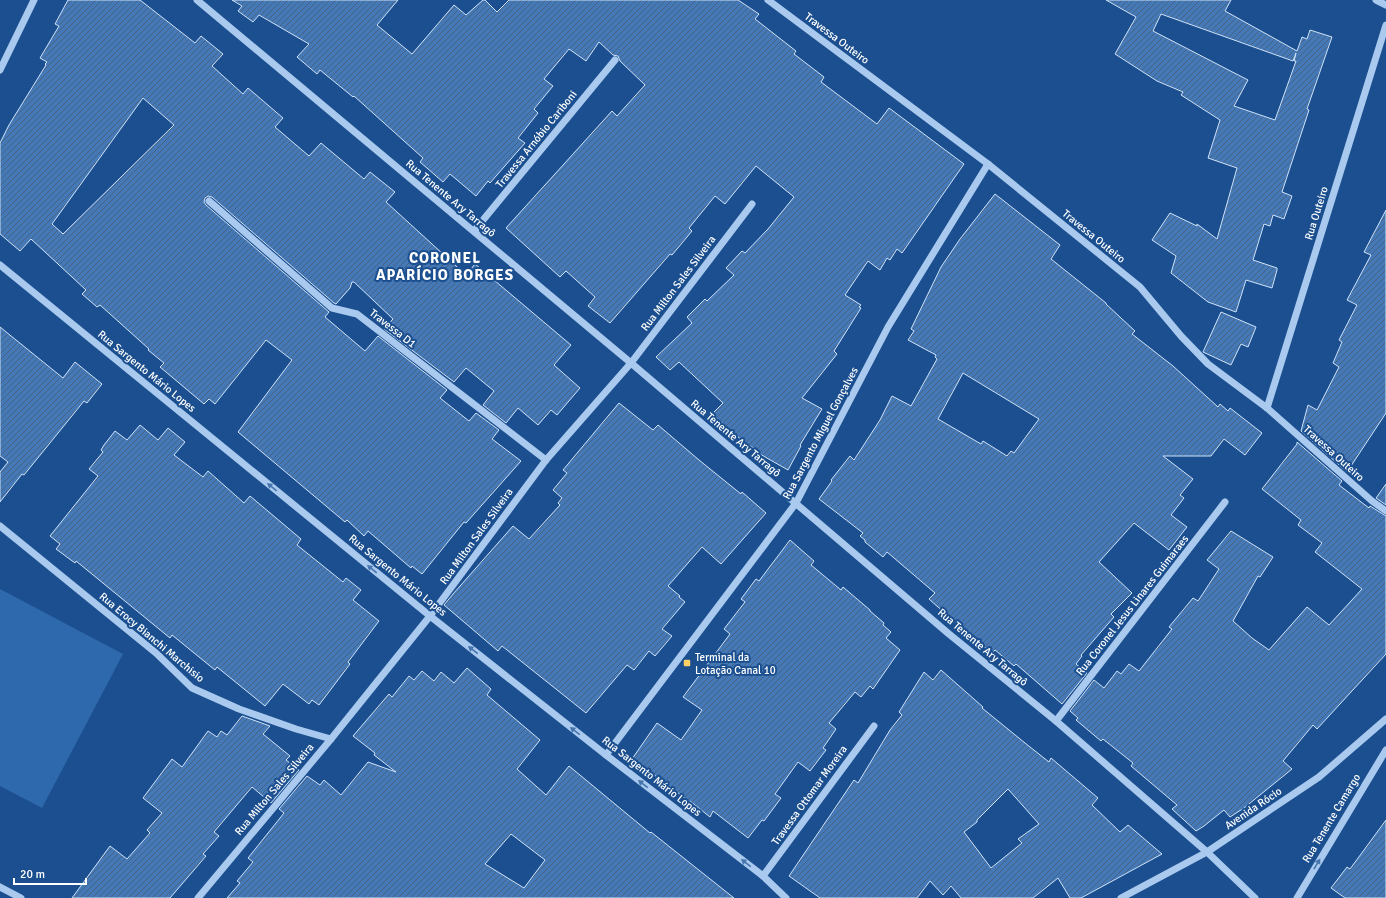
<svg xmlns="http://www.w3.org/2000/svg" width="1386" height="898" viewBox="0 0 1386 898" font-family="Signika,sans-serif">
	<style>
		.green { fill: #2e69ad }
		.building { fill: url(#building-hatch); stroke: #cfe3fa; fill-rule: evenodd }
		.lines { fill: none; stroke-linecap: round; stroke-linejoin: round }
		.minor { stroke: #a9c9ee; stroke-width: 7 }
		.oneway { fill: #4674ac }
		.poi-dot { fill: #ffd166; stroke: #1b4f8f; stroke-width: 1.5 }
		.labels { text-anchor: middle; stroke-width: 4; stroke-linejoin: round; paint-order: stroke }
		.street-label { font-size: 11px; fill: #fff; stroke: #1b4f8f }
		.poi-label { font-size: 11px; fill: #fff; stroke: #1b4f8f; text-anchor: start }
		.district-label { font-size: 15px; font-weight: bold; letter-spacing: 1px; fill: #fff; stroke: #1b4f8f }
	</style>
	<defs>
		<pattern id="building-hatch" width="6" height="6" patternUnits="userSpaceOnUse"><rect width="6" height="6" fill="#4478b7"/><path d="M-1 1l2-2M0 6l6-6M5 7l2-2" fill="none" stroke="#486282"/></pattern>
	</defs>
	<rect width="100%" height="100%" fill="#1b4f8f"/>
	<polygon class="green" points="0,589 123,654 42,808 0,786"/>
	<g class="building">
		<path d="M68 0H140L195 43 201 36 223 54 212 66 243 94 248 88 283 118 275 127 309 156 321 143 364 179 370 172 395 192 386 202 466 275 475 264 571 345 554 365 580 388 557 415 551 410 538 425 518 408 506 423 483 405 494 391 466 368 454 382 384 329 393 319 354 282H352L350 288 336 304 334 303 212 197 208 196 205 198 204 202 206 205 329 312 325 317 365 351 378 336 447 390 440 398 469 421 476 413 499 430 492 439 521 461 466 523 464 522 422 574 412 566 411 568 368 531 364 536 347 520 345 522 238 432 292 360 266 340 215 404 209 399 204 404 160 367 164 363 148 350 149 349 100 305 97 307 82 294 86 290 31 239 20 251 0 234V143L9 125 46 65 45 64 47 62 40 58 59 26 55 24ZM143 98 174 125 63 234 52 224Z"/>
		<polygon points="232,0 398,0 377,25 412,54 454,5 466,15 483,0 485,0 497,12 509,0 738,0 759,14 755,19 796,51 794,54 824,77 821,82 877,124 889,108 964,164 902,253 897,249 890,260 887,258 880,270 868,261 845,295 861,305 859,307 861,308 834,351 837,354 802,398 822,409 800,445 801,446 788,470 758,453 759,451 745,443 712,414 723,403 679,362 670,370 656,357 692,323 687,317 705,299 707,301 734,275 726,268 742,251 745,253 768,229 794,197 756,166 725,204 715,196 689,228 692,231 672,255 670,254 610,323 588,306 595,297 566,271 560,277 506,228 612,111 617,116 645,85 620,61 618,56 613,55 599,42 586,61 569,49 544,79 553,86 534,109 538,113 518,138 525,143 490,183 488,181 476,196 450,174 443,182 420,162 423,158 354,96 353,97 320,70 317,74 297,57 309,44 259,15 253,22 238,11 242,6"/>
		<path d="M1106 0H1231L1225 11 1297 51 1302 37 1307 39 1310 30 1332 37 1307 109 1309 110 1282 192 1292 196 1284 219 1273 215 1270 226 1264 224 1253 260 1277 268V270L1272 288 1246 280 1236 312 1208 302 1171 273 1176 256 1152 240 1170 213 1197 226V224L1217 239 1237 168 1208 158 1220 120 1181 95 1183 92 1157 81 1115 54 1136 17ZM1161 14 1293 61 1296 53 1294 61H1296L1275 120 1234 106 1248 80 1153 31Z"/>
		<path d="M995 194 1060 245 1051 259 1106 303V304L1135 331 1132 334 1173 366 1218 407 1220 404 1228 411 1230 408 1262 433 1245 455 1224 439 1211 456H1163L1193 479 1180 495 1184 498 1171 515 1187 527 1169 550 1134 523 1099 562 1132 593 1111 614 1114 617 1081 655 1082 656 1076 664 1087 673 1062 704 1016 664 1014 666 995 650 992 653 975 640 929 599 935 593 887 552 883 557 865 542V540L860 536 863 533 819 499 832 481 831 480 850 456 854 460 880 420 892 396 911 406 937 359 935 357 936 355 908 340 914 331 911 329 941 267 960 239ZM963 373 1039 419 1014 453 1011 451 1007 456 983 441 981 444 938 419Z"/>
		<polygon points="1386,210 1386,413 1347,472 1301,431 1308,405 1317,410 1339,367 1333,363 1342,342 1339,340 1357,305 1347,300 1371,255 1364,252"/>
		<polygon points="1221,312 1256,327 1248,347 1241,344 1231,365 1203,352"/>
		<polygon points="0,327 63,378 75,362 102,384 87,403 84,401 24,475 22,474 0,502 0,472 8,462 0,456"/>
		<polygon points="619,403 653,430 658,425 699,460 741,494 742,492 766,513 721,564 702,547 668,586 680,596 679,597 685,602 662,629 672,636 655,656 649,651 634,670 627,665 586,713 502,646 498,651 444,605 453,594 513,526 529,539 560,505 558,503 562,498 553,490 567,473 563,470"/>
		<polygon points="140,425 158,440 168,428 185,442 174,455 203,477 208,471 244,503 250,496 301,539 297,545 343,582 346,578 361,590 353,600 379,621 348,662 350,664 319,705 312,700 309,704 283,684 265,706 217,667 215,670 172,635 170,638 76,561 75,563 56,549 60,544 50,536 98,476 89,469 103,452 101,450 104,445 115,431 127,440"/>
		<polygon points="1297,442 1342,481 1339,485 1369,508 1370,506 1386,516 1386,654 1317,729 1313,725 1283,761 1292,769 1244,808 1230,817 1224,810 1204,826 1196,831 1172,809 1177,805 1131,766 1133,763 1103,739 1101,741 1076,720 1078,718 1070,711 1094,680 1104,688 1117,671 1121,674 1129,664 1139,671 1172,629 1169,627 1193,598 1198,601 1219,569 1207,560 1231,531 1273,557 1260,577 1258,576 1233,621 1252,638 1269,650 1307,607 1329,625 1362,589 1315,552 1322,543 1298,525 1301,520 1262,489 1297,444"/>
		<polygon points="1386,484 1386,505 1376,498"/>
		<polygon points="790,540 814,561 811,565 841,590 843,587 870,610 870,611 884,623 883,625 891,632 886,638 900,650 873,689 870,686 861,697 855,692 829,723 836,729 823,748 826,750 810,771 798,762 775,794 781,798 764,821 762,820 748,838 713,811 710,817 690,801 689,802 671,787 632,759 657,723 681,740 702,710 683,697 730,634 724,629 745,602 741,599 756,579 759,581"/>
		<path d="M467 668 491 689 487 695 540 740 517 769 546 795 569 766 650 833 651 832 734 898H227L240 883 237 881 253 862 248 858 284 813 279 809 307 776 320 785 324 780 341 795 368 762 396 772 374 755 375 753 353 736 389 694 392 697 409 676 414 680 422 671 434 681 441 672 454 683ZM511 834 545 860 524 888 485 864Z"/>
		<path d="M941 670 983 707 982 708 1025 743 1049 762 1051 758 1098 798 1092 805 1120 832 1128 825 1162 854 1081 898H1070L1058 878 1033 898H961L951 886 943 895 930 881 917 898H820L789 876 854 780 858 783 890 730 902 715 899 712 924 672 933 680ZM1008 789 1039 824 1018 839 1022 843 991 868 964 832 977 822V820Z"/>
		<polygon points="242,716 270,726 263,734 290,756 286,760 299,770 271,803 252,787 214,832 219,836 203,854 206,856 170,898 72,898 110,846 127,859 150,833 147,830 162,813 143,798 172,759 182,767 208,731 217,737 221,731 227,735"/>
		<polygon points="1386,820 1386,898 1345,898 1331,888 1347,867 1350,869"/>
	</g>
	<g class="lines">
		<g class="minor">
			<polyline points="197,0 631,363 949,634 1056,721 1207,852 1255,898"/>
			<polyline points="768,0 988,164 1140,287 1181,336 1208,364 1267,408 1372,501 1386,511"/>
			<polyline points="1376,0 1386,5"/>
			<polyline points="0,70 34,0"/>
			<polyline points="209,201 332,308 357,314 546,460"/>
			<polyline points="474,231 615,60"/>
			<polyline points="0,265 430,616 606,755 763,876 786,898"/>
			<polyline points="1267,408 1386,25"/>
			<polyline points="0,526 156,653 192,688 239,709 296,729 331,739"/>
			<polyline points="1056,721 1225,502"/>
			<polyline points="606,755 796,503 888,327 988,164"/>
			<polyline points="763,876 874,726"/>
			<polyline points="0,887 21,898"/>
			<polyline points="198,898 331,739 430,616 546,460 631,363 752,204"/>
			<polyline points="1121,898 1207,852 1319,777 1386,719"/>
			<polyline points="1297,898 1386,750"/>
		</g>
	</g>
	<defs><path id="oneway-solid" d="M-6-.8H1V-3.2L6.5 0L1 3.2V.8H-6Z"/></defs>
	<g class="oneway">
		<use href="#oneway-solid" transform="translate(272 487) rotate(-141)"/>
		<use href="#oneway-solid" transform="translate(372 569) rotate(-141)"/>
		<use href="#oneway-solid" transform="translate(473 650) rotate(-142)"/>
		<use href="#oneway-solid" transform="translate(575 731) rotate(-142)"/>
		<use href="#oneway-solid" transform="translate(643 784) rotate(-142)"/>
		<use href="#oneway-solid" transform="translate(746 863) rotate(-142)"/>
		<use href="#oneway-solid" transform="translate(1317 864) rotate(-59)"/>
	</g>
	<rect class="poi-dot" x="683" y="659" width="8" height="8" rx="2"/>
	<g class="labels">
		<g class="street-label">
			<text transform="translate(837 38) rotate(37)" y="4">Travessa Outeiro</text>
			<text transform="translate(536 139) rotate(-51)" y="4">Travessa Arnóbio Cariboni</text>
			<text transform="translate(451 198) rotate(40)" y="4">Rua Tenente Ary Tarragô</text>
			<text transform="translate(1316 213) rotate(-73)" y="4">Rua Outeiro</text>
			<text transform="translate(1094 236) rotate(39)" y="4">Travessa Outeiro</text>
			<text transform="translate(678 283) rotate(-53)" y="4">Rua Milton Sales Silveira</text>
			<text transform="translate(393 328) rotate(38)" y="4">Travessa D1</text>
			<text transform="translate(147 371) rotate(39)" y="4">Rua Sargento Mário Lopes</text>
			<text transform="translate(820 433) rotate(-62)" y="4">Rua Sargento Miguel Gonçalves</text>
			<text transform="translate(736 438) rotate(40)" y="4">Rua Tenente Ary Tarragô</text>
			<text transform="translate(1334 453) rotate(42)" y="4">Travessa Outeiro</text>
			<text transform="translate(476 536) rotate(-54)" y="4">Rua Milton Sales Silveira</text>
			<text transform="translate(398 575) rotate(39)" y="4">Rua Sargento Mário Lopes</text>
			<text transform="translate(1132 605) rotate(-52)" y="4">Rua Coronel Jesus Linares Guimaraes</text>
			<text transform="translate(152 637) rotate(40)" y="4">Rua Erocy Bianchi Marchisio</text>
			<text transform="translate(983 647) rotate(40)" y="4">Rua Tenente Ary Tarragô</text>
			<text transform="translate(652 776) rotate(38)" y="4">Rua Sargento Mário Lopes</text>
			<text transform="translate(274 789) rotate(-50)" y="4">Rua Milton Sales Silveira</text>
			<text transform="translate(809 795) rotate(-54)" y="4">Travessa Ottomar Moreira</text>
			<text transform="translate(1253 808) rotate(-34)" y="4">Avenida Rócio</text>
			<text transform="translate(1331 818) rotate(-59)" y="4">Rua Tenente Camargo</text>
		</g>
		<g class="poi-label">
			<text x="695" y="661">Terminal da<tspan x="695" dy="13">Lotação Canal 10</tspan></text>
		</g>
		<g class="district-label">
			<text x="445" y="263">CORONEL<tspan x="445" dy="17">APARÍCIO BORGES</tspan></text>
		</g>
	</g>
	<path d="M14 878v6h72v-6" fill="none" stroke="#ffffff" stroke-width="2"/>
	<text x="20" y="878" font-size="12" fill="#ffffff" stroke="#1b4f8f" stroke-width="3" paint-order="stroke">20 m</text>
</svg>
